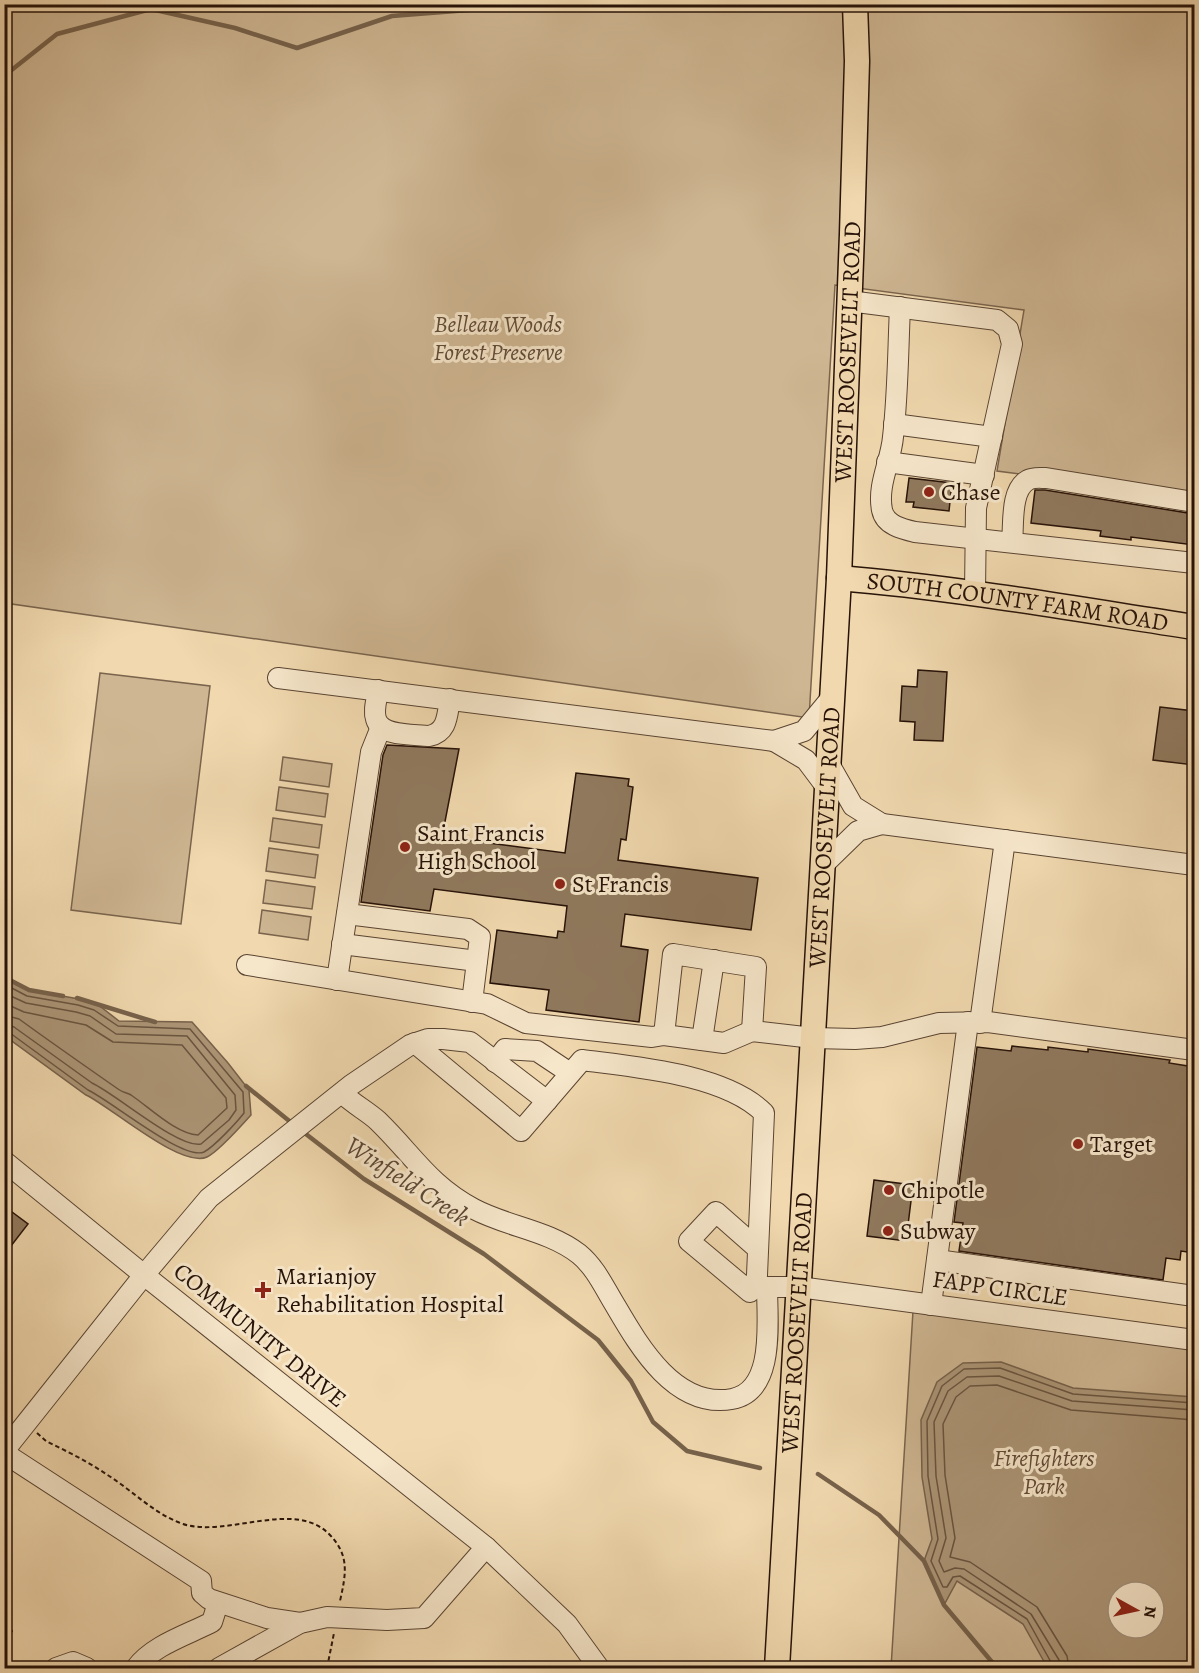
<svg xmlns="http://www.w3.org/2000/svg" width="1199" height="1673" viewBox="0 0 1199 1673" font-family="Alegreya,serif">
	<style>
		.green { fill: #ceb692; stroke: #7a644d; stroke-width: 1.5; fill-rule: evenodd }
		.water { fill: #ac9576; stroke: #76614a; stroke-width: 1.5; fill-rule: evenodd }
		.lines { fill: none; stroke-linecap: round; stroke-linejoin: round }
		.shore { stroke: #69543f; stroke-width: 1.5 }
		.stream { stroke: #76614a; stroke-width: 4.5 }
		.building { fill: #90795e; stroke: #261208; stroke-width: 1.5 }
		.minor-casing { stroke: #594432; stroke-width: 22 }
		.major-casing { stroke: #261208; stroke-width: 27 }
		.path { stroke: #261208; stroke-width: 2; stroke-dasharray: 4.5 3; stroke-linecap: butt }
		.minor { stroke: #f6e6ca; stroke-width: 20 }
		.major { stroke: #f1d8ae; stroke-width: 24 }
		.poi-dot { fill: #8f2418; stroke: #f6e6ca; stroke-width: 2 }
		.labels { text-anchor: middle; stroke-width: 6; stroke-linejoin: round; paint-order: stroke }
		.park-label { font-size: 24px; font-style: italic; fill: #614b38; stroke: #f6e6ca }
		.street-label { font-size: 24px; fill: #261208; stroke: #f6e6ca }
		.poi-label { font-size: 24px; fill: #261208; stroke: #f6e6ca; text-anchor: start }
		.water-label { font-size: 26px; font-style: italic; fill: #5c4634; stroke: #f6e6ca }
	</style>
	<rect width="100%" height="100%" fill="#f1d8ae"/>
	<filter id="stains"><feTurbulence type="fractalNoise" baseFrequency=".00333" numOctaves="4"/><feColorMatrix values="0 0 0 0 .2 0 0 0 0 .09 0 0 0 0 .02 0 0 0 .5 -.17"/></filter>
	<radialGradient id="worn" r=".72"><stop offset=".6" stop-color="#630" stop-opacity="0"/><stop offset="1" stop-color="#630" stop-opacity=".3"/></radialGradient>
	<g class="green">
		<polygon points="5,5 1194,5 1194,497 997,471 1024,310 835,285 809,718 5,603"/>
		<polygon points="100,673 210,686 181,924 71,910"/>
		<polygon points="283,757 332,764 329,787 280,780"/>
		<polygon points="279,787 328,794 325,817 276,810"/>
		<polygon points="273,818 322,825 319,848 270,841"/>
		<polygon points="269,848 318,855 315,878 266,871"/>
		<polygon points="266,880 315,887 312,909 263,903"/>
		<polygon points="262,910 311,917 308,940 259,933"/>
		<path d="M913 1311 1194 1349V1668H891ZM1118 1592H1154V1628H1118Z"/>
	</g>
	<g class="water">
		<path d="M5 977 29 990 79 999 97 1004 119 1021 192 1022 228 1063 249 1090 251 1115C242 1125 218 1152 207 1157 181 1169 110 1106 86 1095L5 1036Z"/>
		<path d="M1001 1362 1073 1388 1194 1397V1668H1050L1047 1667 1023 1624 957 1581 944 1605 924 1561 932 1539 922 1477 921 1420 937 1382 963 1363ZM1118 1592H1154V1628H1118Z"/>
	</g>
	<g class="lines">
		<g class="shore">
			<path d="M4 984 27 996 78 1005 94 1010 118 1026 190 1029 243 1092 244 1113C237 1122 215 1146 204 1152 183 1161 110 1100 88 1090L10 1033 4 1032"/>
			<path d="M4 993 26 1003 76 1012 90 1016 116 1034 187 1036 235 1095 236 1110 229 1120 201 1144C179 1149 116 1094 92 1083L14 1027 4 1024"/>
			<path d="M4 1003 24 1012 86 1025 113 1042 182 1045 226 1098 227 1108 198 1135C176 1134 149 1107 131 1095 127 1093 122 1092 118 1089 85 1066 52 1043 19 1019L4 1015"/>
			<polyline points="1053,1668 1052,1664 1027,1619 960,1576 953,1577 947,1587 943,1587 931,1561 938,1539 928,1476 927,1421 942,1386 964,1369 1000,1368 1073,1394 1194,1403"/>
			<polyline points="1060,1668 1059,1660 1031,1614 964,1569 955,1568 944,1572 939,1561 946,1538 936,1476 934,1422 948,1391 967,1377 999,1376 1072,1401 1194,1410"/>
			<polyline points="1069,1668 1067,1656 1037,1607 970,1562 950,1557 955,1538 945,1475 943,1424 956,1397 970,1386 997,1385 1071,1410 1194,1420"/>
		</g>
		<g class="stream">
			<polyline points="4,76 57,34 151,9 235,28 297,48 392,16 544,4"/>
			<polyline points="4,558 4,571"/>
			<polyline points="4,977 29,990 63,996"/>
			<polyline points="77,998 155,1022"/>
			<polyline points="246,1086 293,1124"/>
			<polyline points="302,1131 364,1179 484,1254 598,1340 631,1381 653,1422 687,1451 760,1468"/>
			<polyline points="818,1474 879,1515 924,1561 944,1605 997,1668"/>
		</g>
	</g>
	<g class="building">
		<polygon points="909,478 952,483 949,511 913,507 914,502 906,502"/>
		<polygon points="1035,490 1045,490 1194,514 1194,545 1131,537 1131,540 1100,536 1101,531 1031,523"/>
		<polygon points="918,670 947,672 943,741 914,740 915,722 900,721 902,686 917,687"/>
		<polygon points="1160,707 1194,711 1194,765 1153,760"/>
		<polygon points="387,745 459,749 442,837 565,853 576,773 629,779 628,786 633,787 626,840 621,839 618,860 758,878 751,930 625,914 621,946 648,950 639,1022 546,1010 549,990 490,983 497,930 557,938 558,931 564,932 567,906 434,889 430,911 361,902 383,755"/>
		<polygon points="1012,1046 1048,1050 1048,1047 1088,1052 1088,1049 1170,1060 1169,1063 1194,1067 1194,1253 1181,1251 1180,1260 1166,1258 1163,1280 959,1251 963,1223 954,1222 977,1047 1011,1051"/>
		<polygon points="874,1180 913,1185 906,1241 867,1236"/>
		<polygon points="4,1206 28,1224 4,1255"/>
	</g>
	<g class="lines">
		<g class="minor-casing">
			<g id="minor">
				<polyline points="849,301 997,320 1008,329 1012,344 976,508 975,593"/>
				<path d="M900 307C898 350 898 394 893 437 891 461 877 485 882 510 885 525 902 529 915 532L1194 563"/>
				<polyline points="894,424 992,437"/>
				<polyline points="887,462 984,475"/>
				<path d="M1012 542C1014 524 1010 490 1028 480 1033 477 1040 478 1046 478L1194 502"/>
				<polyline points="278,678 774,741"/>
				<path d="M378 690C377 699 373 710 376 719 381 737 414 734 429 736 448 732 447 715 450 699"/>
				<polyline points="827,788 806,760 774,741 804,731 832,697"/>
				<polyline points="882,824 1194,865"/>
				<polyline points="822,866 858,831 882,824 853,806 828,762"/>
				<polyline points="347,914 468,929 480,937 472,1002"/>
				<polyline points="342,944 477,961"/>
				<polyline points="247,965 487,1004 526,1023 652,1037 664,1035 724,1043 752,1031 813,1038 855,1039 882,1037 939,1023 988,1022 1194,1050"/>
				<polyline points="337,980 371,752 381,727"/>
				<polyline points="980,1023 1005,840"/>
				<polyline points="664,1035 673,954 756,967 752,1031"/>
				<polyline points="702,1040 714,960"/>
				<path d="M415 1043 521 1131 582 1060C635 1067 725 1074 764 1113L757 1275 755 1287 750 1292 689 1241 716 1212 758 1249"/>
				<polyline points="495,1062 505,1049 537,1051 570,1073"/>
				<path d="M342 1093C353 1104 367 1111 378 1121 413 1155 429 1185 474 1209 508 1227 548 1230 579 1254 595 1267 604 1287 615 1305 639 1346 675 1409 732 1399 776 1391 767 1320 767 1287"/>
				<polyline points="4,1161 144,1275 486,1547 424,1618 387,1620 327,1617 300,1623 219,1668"/>
				<polyline points="937,1260 1194,1296"/>
				<polyline points="755,1287 799,1287 1194,1340"/>
				<polyline points="931,1305 968,1022"/>
				<polyline points="4,1451 144,1275 209,1198 351,1085 410,1045 428,1039 443,1039 470,1042 547,1101"/>
				<polyline points="4,1453 201,1581 202,1593 209,1599 267,1618 300,1623"/>
				<polyline points="486,1547 567,1624 599,1668"/>
				<polyline points="56,1668 73,1662 87,1668"/>
				<path d="M136 1668C153 1645 187 1635 212 1622L218 1603"/>
			</g>
		</g>
		<g class="major-casing">
			<g id="major">
				<path id="s1" d="M839 578C958 588 1076 609 1194 627"/>
				<path id="s2" d="M777 1668 839 578 852 234 857 61 855 4"/>
			</g>
		</g>
		<g class="path">
			<path d="M37 1433 46 1441C66 1451 87 1461 106 1474 132 1490 154 1514 183 1524 226 1538 294 1499 329 1534 350 1555 346 1574 340 1601"/>
			<polyline points="4,1625 12,1631 4,1642"/>
			<polyline points="4,1663 12,1668"/>
			<polyline points="327,1668 334,1633"/>
		</g>
		<use href="#minor" class="minor"/>
		<use href="#major" class="major"/>
	</g>
	<g class="poi-dot">
		<circle cx="929" cy="492" r="6"/>
		<circle cx="405" cy="847" r="6"/>
		<circle cx="560" cy="884" r="6"/>
		<circle cx="1078" cy="1144" r="6"/>
		<circle cx="889" cy="1190" r="6"/>
		<circle cx="888" cy="1231" r="6"/>
		<path d="M260 1281h6v6h6v6h-6v6h-6v-6h-6v-6h6z"/>
	</g>
	<g class="labels">
		<g class="park-label">
			<text x="498" y="332">Belleau Woods<tspan x="498" dy="28">Forest Preserve</tspan></text>
			<text x="1044" y="1466">Firefighters<tspan x="1044" dy="28">Park</tspan></text>
		</g>
		<g class="street-label">
			<text dy="8" stroke="none"><textPath href="#s2" startOffset="1318">WEST ROOSEVELT ROAD</textPath></text>
			<text dy="8" stroke="none"><textPath href="#s1" startOffset="180">SOUTH COUNTY FARM ROAD</textPath></text>
			<text dy="8" stroke="none"><textPath href="#s2" startOffset="832">WEST ROOSEVELT ROAD</textPath></text>
			<text transform="translate(1000 1288) rotate(8)" y="8">FAPP CIRCLE</text>
			<text dy="8" stroke="none"><textPath href="#s2" startOffset="346">WEST ROOSEVELT ROAD</textPath></text>
			<text transform="translate(260 1335) rotate(39)" y="8">COMMUNITY DRIVE</text>
		</g>
		<g class="poi-label">
			<text x="941" y="500">Chase</text>
			<text x="417" y="841">Saint Francis<tspan x="417" dy="28">High School</tspan></text>
			<text x="572" y="892">St Francis</text>
			<text x="1090" y="1152">Target</text>
			<text x="901" y="1198">Chipotle</text>
			<text x="900" y="1239">Subway</text>
			<text x="276" y="1284">Marianjoy<tspan x="276" dy="28">Rehabilitation Hospital</tspan></text>
		</g>
		<g class="water-label">
			<text transform="translate(408 1181) rotate(33)" y="9">Winfield Creek</text>
		</g>
	</g>
	<rect width="1199" height="1673" fill="none" stroke="#f1d8ae" stroke-width="24"/>
	<rect x="6" y="6" width="1187" height="1661" fill="none" stroke="#261208" stroke-width="3"/>
	<rect x="12" y="12" width="1175" height="1649" fill="none" stroke="#261208" stroke-width="1.5"/>
	<g transform="translate(1136 1610) rotate(98)"><circle r="28" fill="#f6e6ca" stroke="#a3917c" stroke-width="1.5"/>
	<path d="M0-4.5L10 22L0 15L-10 22Z" fill="#8f2418"/>
	<text y="-9" font-size="16" font-weight="bold" text-anchor="middle" fill="#261208">N</text>
	</g>
	<rect width="100%" height="100%" filter="url(#stains)"/>
	<rect width="100%" height="100%" fill="url(#worn)"/>
</svg>
